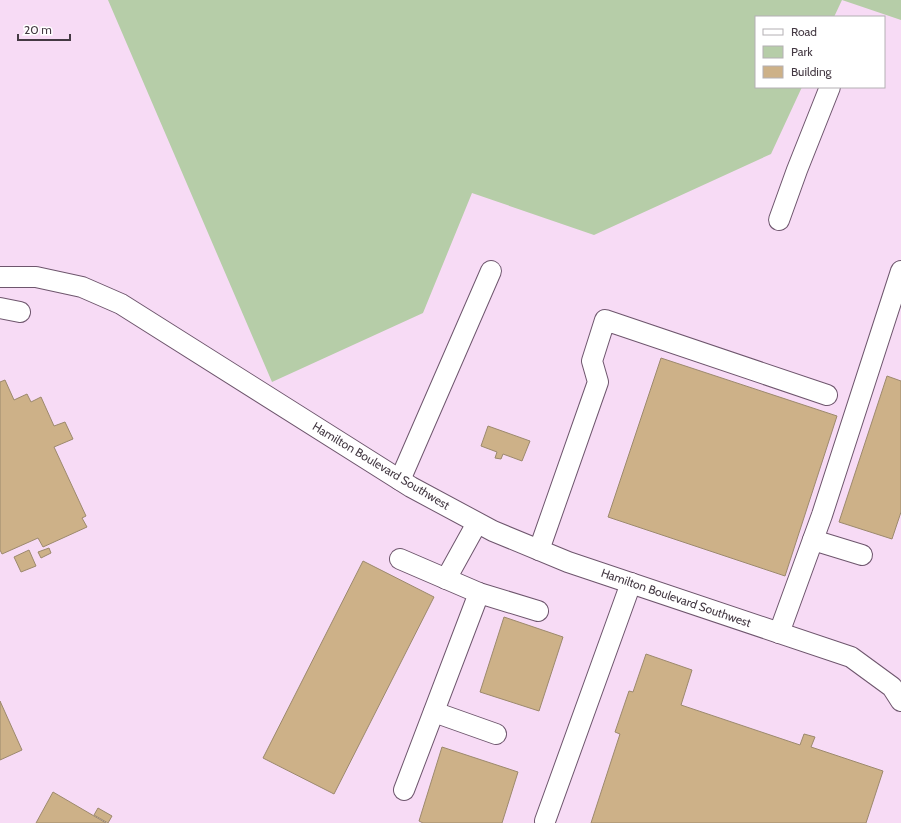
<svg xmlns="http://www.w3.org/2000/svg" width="901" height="823" viewBox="0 0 901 823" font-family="Cabin,sans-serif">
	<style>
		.green { fill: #b6cda8 }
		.building { fill: #cdb188; stroke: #9c896d }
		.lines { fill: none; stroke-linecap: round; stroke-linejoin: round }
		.minor-casing { stroke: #6e566d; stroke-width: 22 }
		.minor { stroke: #fff; stroke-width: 20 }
		.labels { text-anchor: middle; stroke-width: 4; stroke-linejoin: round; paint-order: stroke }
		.street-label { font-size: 12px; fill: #443943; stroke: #fff }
	</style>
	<rect width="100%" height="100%" fill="#f7dbf5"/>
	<polygon class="green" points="108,0 901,0 901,20 842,0 834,17 756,17 756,87 802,87 771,154 594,235 472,193 423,313 272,382"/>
	<g class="building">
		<polygon points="661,358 837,416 785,576 608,517"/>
		<polygon points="887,376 901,381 901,512 892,539 839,522"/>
		<polygon points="5,380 14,400 27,394 31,402 41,397 54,426 65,422 73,439 54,447 86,516 82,518 87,527 43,547 38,538 2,554 0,550 0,382"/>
		<polygon points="488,426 530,441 522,461 503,454 501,459 495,458 497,452 481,446"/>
		<polygon points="49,548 51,553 41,558 38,552"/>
		<polygon points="29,550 36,566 21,572 14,557"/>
		<polygon points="363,561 434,597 334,794 263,758"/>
		<polygon points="504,617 563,637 539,711 480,692"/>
		<polygon points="646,654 692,670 681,705 800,745 804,734 815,737 811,747 883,771 866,823 591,823 620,734 615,732 629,691 633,692"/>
		<polygon points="0,701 22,750 0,760"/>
		<polygon points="442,747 518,772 502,823 423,823 419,821"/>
		<polygon points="53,792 106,823 36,823"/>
		<polygon points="98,808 112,816 108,823 94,815"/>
	</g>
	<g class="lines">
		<g class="minor-casing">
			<g id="minor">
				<polyline points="779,220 797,170 830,87"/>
				<polyline points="0,277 36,277 82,287 121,304 411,487 493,531 568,562 851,657 892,687 901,701"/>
				<polyline points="0,308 20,312"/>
				<polyline points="400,480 491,271"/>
				<polyline points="813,540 862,555"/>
				<polyline points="539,550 598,382 592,361 605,320 827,395"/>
				<polyline points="400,559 479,593 538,611"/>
				<polyline points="446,579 477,523"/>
				<polyline points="779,633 822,515 901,271"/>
				<polyline points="434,712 496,734"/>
				<polyline points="404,790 479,593"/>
				<polyline points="545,821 631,583"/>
			</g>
		</g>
		<use href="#minor" class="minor"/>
	</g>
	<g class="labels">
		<g class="street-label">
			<text transform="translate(381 466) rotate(31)" y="4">Hamilton Boulevard Southwest</text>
			<text transform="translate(676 598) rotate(19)" y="4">Hamilton Boulevard Southwest</text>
		</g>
	</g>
	<rect x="755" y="16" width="130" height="72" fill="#ffffff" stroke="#b4b0b4"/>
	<rect x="763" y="29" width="20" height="6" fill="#ffffff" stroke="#b4b0b4"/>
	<text x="791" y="36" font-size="12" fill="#443943">Road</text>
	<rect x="763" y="46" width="20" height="12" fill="#b6cda8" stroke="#b4b0b4"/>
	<text x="791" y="56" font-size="12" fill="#443943">Park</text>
	<rect x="763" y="66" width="20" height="12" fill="#cdb188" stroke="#b4b0b4"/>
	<text x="791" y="76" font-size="12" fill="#443943">Building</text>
	<path d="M18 34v6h52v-6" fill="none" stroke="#443943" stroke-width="2"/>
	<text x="24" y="34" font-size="12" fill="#443943" stroke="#ffffff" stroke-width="3" paint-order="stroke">20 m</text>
</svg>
